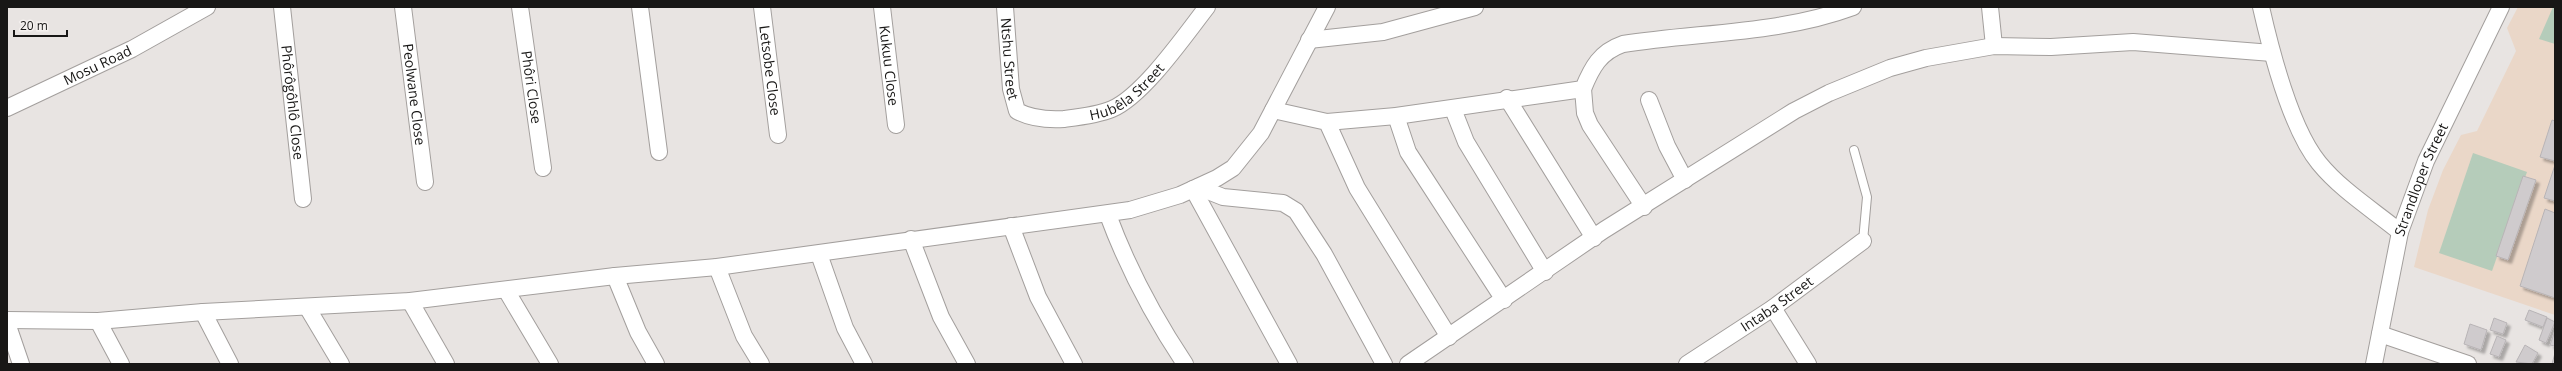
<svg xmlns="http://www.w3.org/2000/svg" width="2562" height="371" viewBox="0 0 2562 371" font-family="'Open Sans',sans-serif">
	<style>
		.education { fill: #ead7c8 }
		.green { fill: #b5ccba }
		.building { fill: #cfcbcd; stroke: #b8b4b6; filter: url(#shadow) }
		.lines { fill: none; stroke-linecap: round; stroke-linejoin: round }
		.service-casing { stroke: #a39f9d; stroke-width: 10 }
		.minor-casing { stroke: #a39f9d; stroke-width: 18 }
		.service { stroke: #fff; stroke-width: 8 }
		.minor { stroke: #fff; stroke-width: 16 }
		.labels { text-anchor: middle; stroke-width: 4; stroke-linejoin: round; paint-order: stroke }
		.street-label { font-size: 14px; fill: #181716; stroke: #f5f1ef }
	</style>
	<defs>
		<filter id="shadow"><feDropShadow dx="3.5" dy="3.5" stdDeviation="1" flood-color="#0004"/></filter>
	</defs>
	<rect width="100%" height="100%" fill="#e8e4e2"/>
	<polygon class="education" points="2518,7 2555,7 2555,315 2414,267 2428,210 2443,170 2461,135 2477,131 2516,51 2507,28"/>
	<g class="green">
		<polygon points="2553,7 2555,7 2555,44 2539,39"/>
		<polygon points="2473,153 2527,172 2492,271 2439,253"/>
	</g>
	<g class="building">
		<polygon points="2552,120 2555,121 2555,161 2540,157"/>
		<polygon points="2555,165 2555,201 2544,198"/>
		<polygon points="2523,176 2536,180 2508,260 2496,256"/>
		<polygon points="2545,209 2555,213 2555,298 2520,286"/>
		<polygon points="2529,310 2547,317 2543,327 2525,320"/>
		<polygon points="2494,318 2507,323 2503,334 2490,330"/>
		<polygon points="2547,318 2555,322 2546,343 2539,340"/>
		<polygon points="2470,324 2487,330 2481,350 2464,344"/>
		<polygon points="2555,331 2555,346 2550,345"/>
		<polygon points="2497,336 2506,340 2499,357 2490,354"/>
		<polygon points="2525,345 2538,353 2532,364 2516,362"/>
		<polygon points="2555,353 2555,364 2552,364"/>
	</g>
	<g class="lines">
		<g class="service-casing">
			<polyline id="service" points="1854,150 1867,197 1863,241"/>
		</g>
		<g class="minor-casing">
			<g id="minor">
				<path id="s1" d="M282 7 303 199"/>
				<path id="s2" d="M403 7 425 182"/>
				<path id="s3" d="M520 7 543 168"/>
				<polyline points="640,7 659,152"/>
				<path id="s4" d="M762 7 778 135"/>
				<path id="s5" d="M882 7 896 125"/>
				<path id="s6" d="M1005 7 1011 89 1017 111C1032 119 1047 120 1064 119 1080 117 1098 115 1112 109 1144 95 1185 35 1207 7"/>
				<polyline points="1990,7 1994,46"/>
				<path d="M2261 7C2271 51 2291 129 2319 163 2341 190 2373 210 2400 232"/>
				<polyline points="1309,40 1383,32 1475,7"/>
				<polyline points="1583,89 1585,113 1590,125 1644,207"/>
				<polyline points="1507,98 1594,238"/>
				<polyline points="1649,100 1667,146 1685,180"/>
				<path id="s7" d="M7 108 132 49 207 7"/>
				<polyline points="1453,109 1466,142 1545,272"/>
				<polyline points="1273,110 1327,122 1357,188 1449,337"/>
				<polyline points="1396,116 1408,152 1504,300"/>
				<path d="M1327 122 1396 116 1583 89C1592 67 1600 52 1623 44 1700 32 1780 34 1853 7"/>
				<polyline points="1198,187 1223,197 1283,203 1296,211 1324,254 1384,364"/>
				<polyline points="1193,189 1289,364"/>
				<path d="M1108 215C1128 269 1153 316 1185 364"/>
				<polyline points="1011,226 1038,297 1074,364"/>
				<polyline points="911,239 941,317 967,364"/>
				<polyline points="819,254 845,328 864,364"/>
				<polyline points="717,267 744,336 761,364"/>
				<polyline points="615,276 638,332 656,364"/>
				<polyline points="506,290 550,364"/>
				<polyline points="410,301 446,364"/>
				<polyline points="307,307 341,364"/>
				<polyline points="1773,308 1808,364"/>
				<polyline points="203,312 230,364"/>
				<polyline points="7,320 98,321 203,312 410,301 615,276 717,267 1130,210 1180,195 1217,178 1233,168 1261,133 1327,7"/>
				<polyline points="98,321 121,364"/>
				<polyline points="7,323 21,364"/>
				<polyline points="2380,334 2468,364"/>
				<polyline points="1408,364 1604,230 1794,111 1829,93 1890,68 1926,58 1994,46 2051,47 2133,42 2272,53"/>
				<path id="s8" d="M1687 364 1773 308 1863 241"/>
				<path id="s9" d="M2374 364 2400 232 2426 161 2501 7"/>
			</g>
		</g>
		<use href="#service" class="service"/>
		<use href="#minor" class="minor"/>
	</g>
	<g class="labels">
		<g class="street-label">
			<text dy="5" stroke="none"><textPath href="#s6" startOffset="52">Ntshu Street</textPath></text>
			<text dy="5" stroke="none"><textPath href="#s7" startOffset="100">Mosu Road</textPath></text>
			<text dy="5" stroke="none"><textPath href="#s5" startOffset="59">Kukuu Close</textPath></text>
			<text dy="5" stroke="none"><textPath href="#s4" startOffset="64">Letsobe Close</textPath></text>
			<text dy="5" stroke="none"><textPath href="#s3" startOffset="81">Phôri Close</textPath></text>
			<text dy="5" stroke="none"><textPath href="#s6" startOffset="224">Hubêla Street</textPath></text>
			<text dy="5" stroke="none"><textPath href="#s2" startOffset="88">Peolwane Close</textPath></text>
			<text dy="5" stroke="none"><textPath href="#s1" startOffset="96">Phôrôgôhlô Close</textPath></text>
			<text dy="5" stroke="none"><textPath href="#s9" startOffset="191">Strandloper Street</textPath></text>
			<text dy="5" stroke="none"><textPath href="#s8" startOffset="108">Intaba Street</textPath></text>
		</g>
	</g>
	<rect width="2562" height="371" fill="none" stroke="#181716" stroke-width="16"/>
	<path d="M14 30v6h53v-6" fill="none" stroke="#181716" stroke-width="2"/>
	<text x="20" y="30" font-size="12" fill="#181716" stroke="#f5f1ef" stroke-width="3" paint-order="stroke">20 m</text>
</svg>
